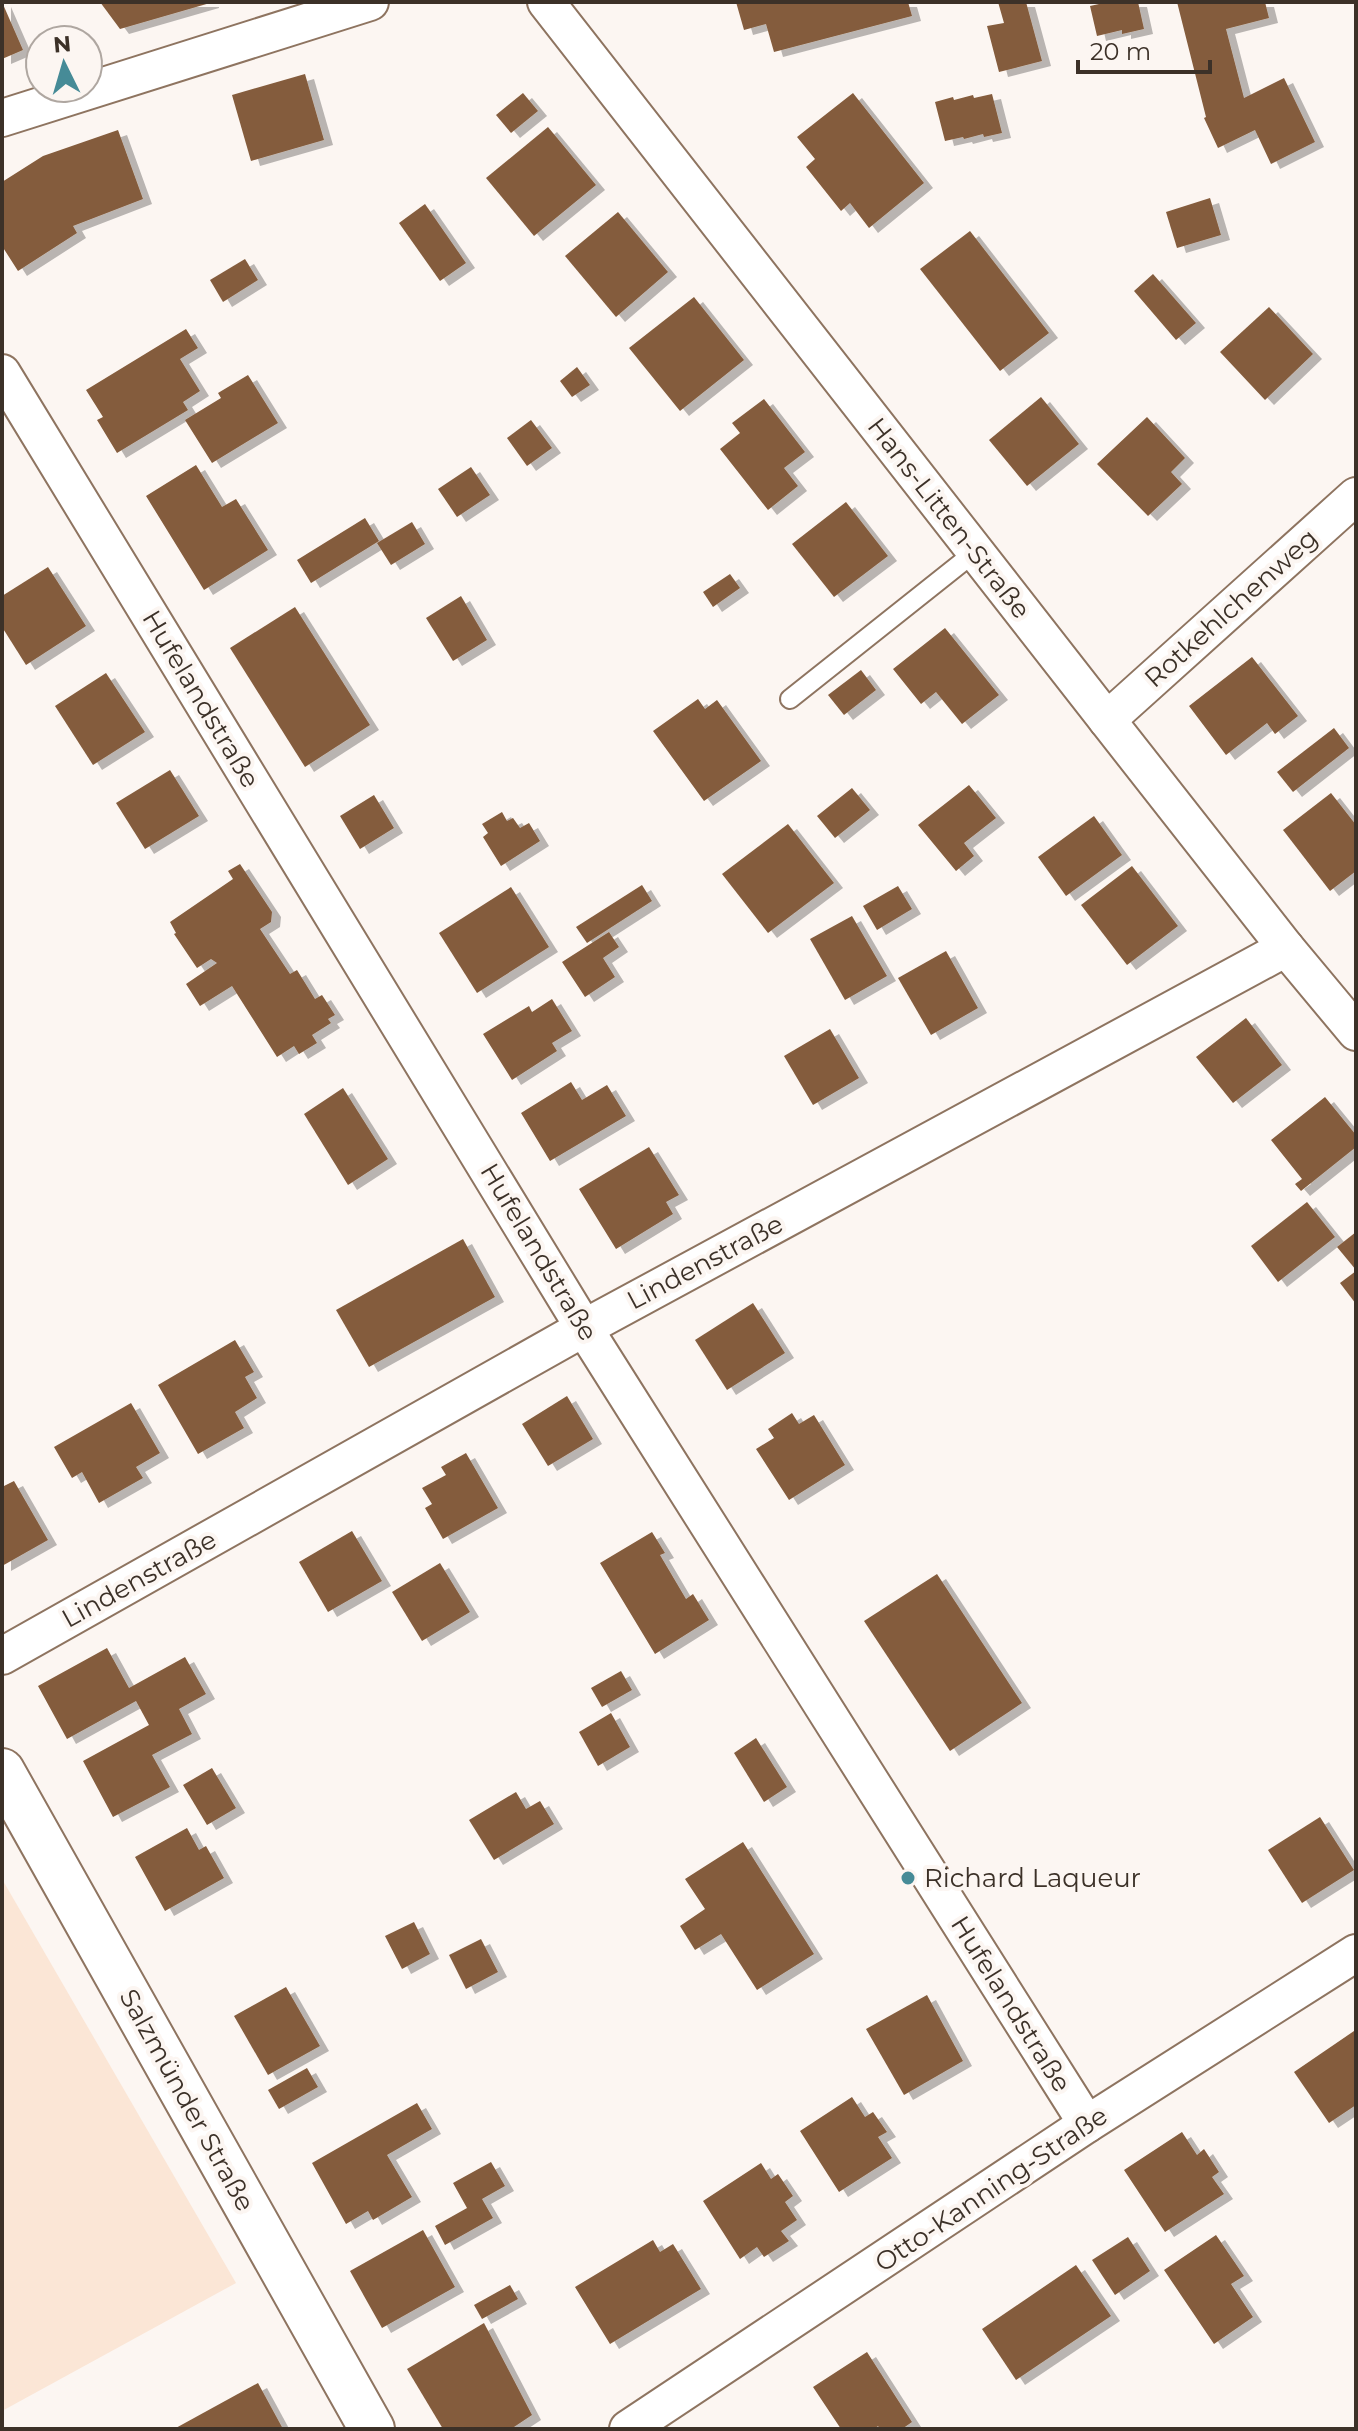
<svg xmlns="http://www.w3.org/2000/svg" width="1358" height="2431" viewBox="0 0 1358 2431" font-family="Montserrat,sans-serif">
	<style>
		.built { fill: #fbe6d6 }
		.building { fill: #845c3c; filter: url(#shadow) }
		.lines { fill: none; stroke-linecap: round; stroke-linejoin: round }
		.service-casing { stroke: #8e7460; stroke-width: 22 }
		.minor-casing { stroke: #8e7460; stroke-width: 40 }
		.secondary-casing { stroke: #8e7460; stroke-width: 48 }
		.service { stroke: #fff; stroke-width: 18 }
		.minor { stroke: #fff; stroke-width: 36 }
		.secondary { stroke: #fff; stroke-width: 44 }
		.poi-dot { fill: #468b97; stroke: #fcf6f2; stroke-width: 3 }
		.labels { text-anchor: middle; stroke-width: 8; stroke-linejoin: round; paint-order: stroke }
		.street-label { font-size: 26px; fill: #3c3128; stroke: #fcf6f2 }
		.poi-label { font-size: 26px; fill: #3c3128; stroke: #fcf6f2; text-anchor: start }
	</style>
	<defs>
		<filter id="shadow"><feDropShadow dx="9" dy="5" stdDeviation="0" flood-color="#0004"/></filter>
	</defs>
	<rect width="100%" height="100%" fill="#fcf6f2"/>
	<polygon class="built" points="2,1879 236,2283 2,2411"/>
	<g class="building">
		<polygon points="2,2 23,50 2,59"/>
		<polygon points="100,2 210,2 210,3 120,29"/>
		<polygon points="736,2 908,2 912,16 774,52 766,24 744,30"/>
		<polygon points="998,2 1026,2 1042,61 999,72 987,26 1004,23"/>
		<polygon points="1108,2 1138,2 1144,29 1122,34 1122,30 1097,36 1090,6"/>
		<polygon points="1177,2 1265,2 1269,18 1226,29 1244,98 1284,78 1315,142 1271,164 1255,130 1218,148 1204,118 1206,117"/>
		<polygon points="305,74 324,140 251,161 232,95"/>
		<polygon points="523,93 538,111 511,133 496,115"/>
		<polygon points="853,93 924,183 869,228 850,203 841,211 806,167 815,159 797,137"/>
		<polygon points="992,94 1002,133 984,137 983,134 964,139 963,137 945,141 935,102 953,97 954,100 973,95 974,98"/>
		<polygon points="548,127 596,185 534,236 486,178"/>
		<polygon points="118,130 143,199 73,226 77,233 18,271 2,246 2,182 43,156"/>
		<polygon points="1210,198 1221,235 1177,248 1166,212"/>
		<polygon points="425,204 466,263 440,281 399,223"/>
		<polygon points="618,212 668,272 616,317 565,256"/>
		<polygon points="970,231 1049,333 1000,371 920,269"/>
		<polygon points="245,259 258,280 223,302 210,280"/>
		<polygon points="1153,274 1196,323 1176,340 1134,291"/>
		<polygon points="694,297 744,360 680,411 629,348"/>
		<polygon points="1269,307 1313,354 1265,400 1220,352"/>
		<polygon points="186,329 198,348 180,359 200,391 183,402 188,410 117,453 97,420 103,417 86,390"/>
		<polygon points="577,367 590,385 572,397 560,381"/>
		<polygon points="248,375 278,423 212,463 185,420 221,398 218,393"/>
		<polygon points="1041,397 1079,444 1027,486 989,440"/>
		<polygon points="764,399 805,452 784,468 798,486 768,510 720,449 740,433 732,423"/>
		<polygon points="1147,417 1185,458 1171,472 1182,484 1148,516 1097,464"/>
		<polygon points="531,420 552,448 527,466 507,438"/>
		<polygon points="196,465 222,507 236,499 268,550 204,590 146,496"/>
		<polygon points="471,467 490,495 457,517 438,489"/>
		<polygon points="846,502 888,556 834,597 792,544"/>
		<polygon points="365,518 379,541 311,583 297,560"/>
		<polygon points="412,522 425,544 391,565 377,543"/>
		<polygon points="48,567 86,626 26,665 2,627 2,596"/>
		<polygon points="730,574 740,588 713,607 703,592"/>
		<polygon points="461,596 487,640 453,661 426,618"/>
		<polygon points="295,607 370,725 305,767 230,648"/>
		<polygon points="945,628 999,695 962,724 936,692 921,704 893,669"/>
		<polygon points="1252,657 1298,716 1275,734 1267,723 1226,755 1189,706"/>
		<polygon points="861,670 876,690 844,715 828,695"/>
		<polygon points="106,673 145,732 93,765 55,706"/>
		<polygon points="698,699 705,709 717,700 761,761 704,801 653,731"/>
		<polygon points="1334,728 1349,748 1293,792 1277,772"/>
		<polygon points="170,770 199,816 145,849 116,803"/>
		<polygon points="969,785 996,818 964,843 974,856 956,871 918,825"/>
		<polygon points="852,788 870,810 835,838 817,816"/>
		<polygon points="1331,793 1356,825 1356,871 1330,891 1283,830"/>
		<polygon points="374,795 394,828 360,849 340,816"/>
		<polygon points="502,812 507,821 513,818 520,828 529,823 540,841 501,866 483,837 488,833 482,824"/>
		<polygon points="1094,816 1122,855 1066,896 1038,857"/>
		<polygon points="788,824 834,883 768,933 722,874"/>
		<polygon points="240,864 272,912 271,922 260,929 290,974 297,970 315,999 322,995 335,1015 328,1019 331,1023 312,1035 317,1043 299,1054 294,1046 277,1057 232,986 200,1006 186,984 217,963 211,959 197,968 174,934 176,933 170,922 233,879 228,871"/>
		<polygon points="1132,866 1178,926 1127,965 1081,905"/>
		<polygon points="642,885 652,901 587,943 576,927"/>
		<polygon points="898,886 912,909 877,930 863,906"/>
		<polygon points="511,887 549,947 477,993 439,933"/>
		<polygon points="852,916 887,976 845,1000 810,939"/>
		<polygon points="609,932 619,947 603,958 615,977 585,997 562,962"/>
		<polygon points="946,951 978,1008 931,1035 898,978"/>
		<polygon points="552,999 572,1031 552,1043 557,1051 512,1080 483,1034 529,1006 532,1012"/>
		<polygon points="1246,1018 1282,1065 1233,1103 1196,1057"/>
		<polygon points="830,1029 859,1078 813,1105 784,1056"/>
		<polygon points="571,1082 582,1100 607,1085 626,1116 550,1161 521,1113"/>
		<polygon points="343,1088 388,1159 348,1185 304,1114"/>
		<polygon points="1325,1097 1356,1135 1356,1147 1301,1191 1295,1184 1302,1179 1271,1140"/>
		<polygon points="649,1147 679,1195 666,1202 673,1214 616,1249 579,1189"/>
		<polygon points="1307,1202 1335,1237 1278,1282 1251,1246"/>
		<polygon points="1356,1232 1356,1270 1337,1247"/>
		<polygon points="463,1239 495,1297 369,1367 336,1310"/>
		<polygon points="1356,1271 1356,1304 1340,1283"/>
		<polygon points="753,1303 785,1353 727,1390 695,1340"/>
		<polygon points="235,1340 254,1372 245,1377 257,1398 235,1412 244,1428 198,1454 158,1385"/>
		<polygon points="567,1396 593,1439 548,1466 522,1424"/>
		<polygon points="131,1403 160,1453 136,1467 143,1478 99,1503 82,1472 72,1478 54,1447"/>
		<polygon points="792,1413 799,1424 814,1415 845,1465 789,1500 756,1449 774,1438 768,1429"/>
		<polygon points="466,1453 498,1508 443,1539 425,1508 432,1504 422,1488 446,1475 441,1467"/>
		<polygon points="14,1481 48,1540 2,1566 2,1487"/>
		<polygon points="352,1531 382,1581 328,1612 299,1562"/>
		<polygon points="652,1532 665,1553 660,1555 686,1599 693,1594 709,1620 655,1654 600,1563"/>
		<polygon points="440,1563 470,1612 422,1641 392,1592"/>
		<polygon points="937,1574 1022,1703 950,1751 864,1621"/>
		<polygon points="107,1648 129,1688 185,1657 206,1694 179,1709 192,1734 152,1755 170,1787 113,1817 83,1761 149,1725 136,1701 67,1739 38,1686"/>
		<polygon points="621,1671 632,1690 602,1707 591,1688"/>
		<polygon points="611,1713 630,1747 598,1766 579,1732"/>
		<polygon points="756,1738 787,1787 764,1802 734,1753"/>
		<polygon points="212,1768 236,1808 207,1825 183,1785"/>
		<polygon points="516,1792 526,1809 540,1801 554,1824 494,1860 469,1820"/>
		<polygon points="1320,1817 1354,1870 1302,1903 1268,1850"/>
		<polygon points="187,1828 199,1850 206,1846 224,1878 165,1911 135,1857"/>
		<polygon points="743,1842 814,1954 757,1990 721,1934 695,1950 680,1926 705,1909 685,1879"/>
		<polygon points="414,1922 430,1954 402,1969 385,1936"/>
		<polygon points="481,1939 498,1972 466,1989 449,1955"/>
		<polygon points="286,1987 320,2046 268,2075 234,2016"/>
		<polygon points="927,1995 963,2061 904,2095 866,2029"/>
		<polygon points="1354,2031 1356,2034 1356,2105 1329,2123 1294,2072"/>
		<polygon points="307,2068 318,2087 279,2109 268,2090"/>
		<polygon points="852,2097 865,2117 873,2112 887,2132 878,2137 892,2158 839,2192 800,2131"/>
		<polygon points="417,2103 432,2129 387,2155 412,2197 373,2220 368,2211 346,2224 312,2163"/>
		<polygon points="1182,2132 1197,2155 1204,2149 1219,2172 1212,2177 1224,2194 1165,2232 1124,2170"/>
		<polygon points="491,2162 505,2186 482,2199 493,2218 445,2245 435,2226 467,2208 453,2183"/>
		<polygon points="761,2163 771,2179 778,2174 793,2196 785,2202 797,2220 781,2231 789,2241 764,2257 757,2247 740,2259 703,2201"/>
		<polygon points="423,2230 455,2287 382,2328 350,2271"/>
		<polygon points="1216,2235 1244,2276 1231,2284 1253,2317 1214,2344 1164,2270"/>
		<polygon points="1128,2237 1150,2271 1115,2295 1092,2260"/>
		<polygon points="653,2240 660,2252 673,2244 701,2289 610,2344 575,2287"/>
		<polygon points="1076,2265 1111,2316 1016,2380 982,2329"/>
		<polygon points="510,2285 518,2299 482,2319 474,2305"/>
		<polygon points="484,2323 532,2415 511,2429 443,2429 407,2369"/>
		<polygon points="867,2352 912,2422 902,2429 880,2429 878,2426 874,2429 841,2429 813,2387"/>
		<polygon points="258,2383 283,2429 174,2429"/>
	</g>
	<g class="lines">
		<g class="service-casing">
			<polyline id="service" points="790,699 975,552"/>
		</g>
		<g class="minor-casing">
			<g id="minor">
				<polyline points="546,2 1107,720 1286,948 1356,1032"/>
				<polyline points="2,118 370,2"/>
				<polyline points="2,373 584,1328 1087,2124"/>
				<polyline points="1107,720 1356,496"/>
				<polyline points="2,1656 584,1328 1286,948"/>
				<polyline points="628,2429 1087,2124 1356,1953"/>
			</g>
		</g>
		<g class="secondary-casing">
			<polyline id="secondary" points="2,1771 372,2429"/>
		</g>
		<use href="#service" class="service"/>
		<use href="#minor" class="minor"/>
		<use href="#secondary" class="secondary"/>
	</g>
	<circle class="poi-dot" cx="908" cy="1878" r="8"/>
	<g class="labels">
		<g class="street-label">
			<text transform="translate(949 518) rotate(52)" y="9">Hans-Litten-Straße</text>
			<text transform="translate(1231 608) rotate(-42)" y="9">Rotkehlchenweg</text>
			<text transform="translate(201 699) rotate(59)" y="9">Hufelandstraße</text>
			<text transform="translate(539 1252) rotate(59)" y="9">Hufelandstraße</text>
			<text transform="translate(705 1262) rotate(-28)" y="9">Lindenstraße</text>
			<text transform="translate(139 1579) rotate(-29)" y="9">Lindenstraße</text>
			<text transform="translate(1011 2004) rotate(58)" y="9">Hufelandstraße</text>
			<text transform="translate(187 2100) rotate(61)" y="9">Salzmünder Straße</text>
			<text transform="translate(991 2189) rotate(-34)" y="9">Otto-Kanning-Straße</text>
		</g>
		<g class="poi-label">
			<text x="924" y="1887">Richard Laqueur</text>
		</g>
	</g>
	<rect width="1358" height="2431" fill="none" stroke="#3c3128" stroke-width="8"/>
	<g transform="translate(64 64) rotate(355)"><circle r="38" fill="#fcf6f2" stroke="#afa7a1" stroke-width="2"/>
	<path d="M0-6L14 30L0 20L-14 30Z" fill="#468b97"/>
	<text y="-12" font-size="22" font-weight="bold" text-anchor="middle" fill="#3c3128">N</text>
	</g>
	<path d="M1078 60v12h132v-12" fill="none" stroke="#3c3128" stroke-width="4"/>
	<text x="1090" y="60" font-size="24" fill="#3c3128" stroke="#fcf6f2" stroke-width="6" paint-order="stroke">20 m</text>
</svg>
